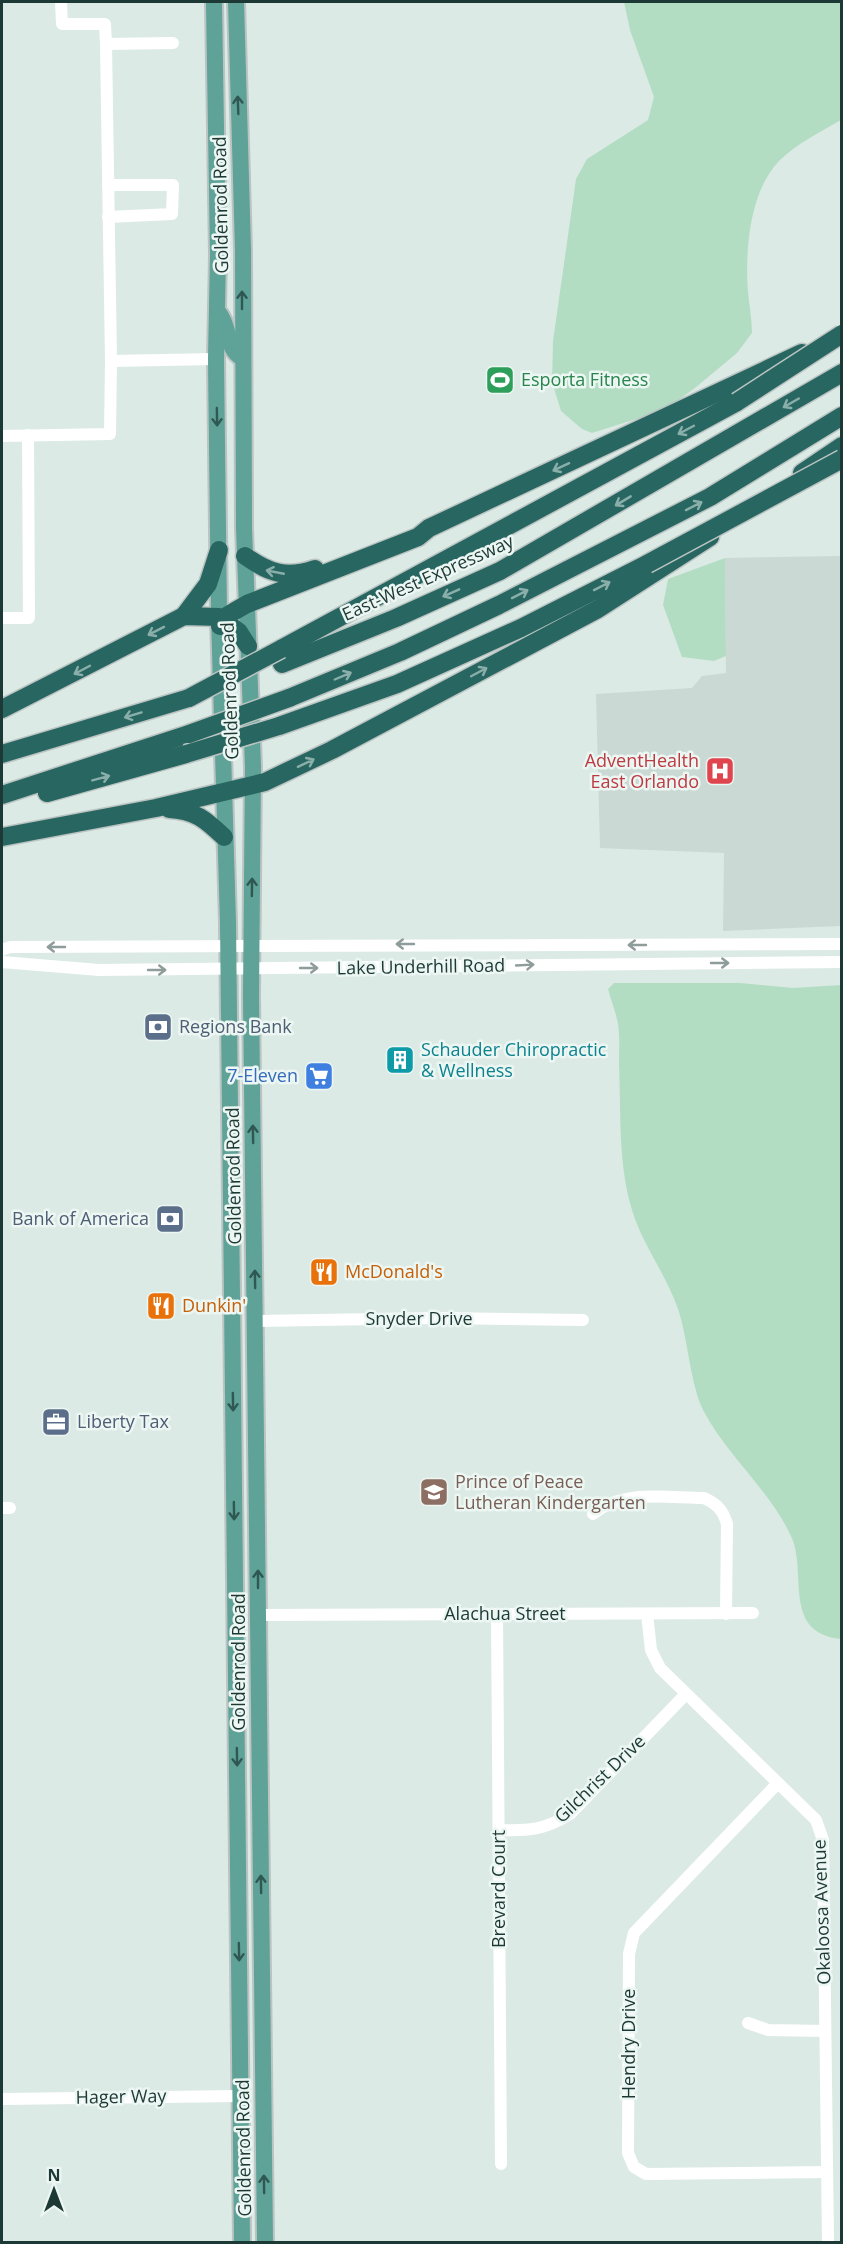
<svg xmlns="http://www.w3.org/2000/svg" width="843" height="2244" viewBox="0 0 843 2244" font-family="'Open Sans',sans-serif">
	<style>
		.built { fill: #cad9d4 }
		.green { fill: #b3ddc3 }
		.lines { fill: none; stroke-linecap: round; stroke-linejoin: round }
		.major-casing { stroke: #bbc4c2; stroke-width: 20 }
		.highway-casing { stroke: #bbc4c2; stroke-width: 21 }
		.minor { stroke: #fff; stroke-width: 12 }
		.major { stroke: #5ea298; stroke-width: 16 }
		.highway { stroke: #286761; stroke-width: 18 }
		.highway-bridge-casing { stroke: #bbc4c2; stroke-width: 21; stroke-linecap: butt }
		.highway-bridge { stroke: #286761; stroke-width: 18 }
		.oneway { stroke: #305853 }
		.oneway2 { stroke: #8aaeaa }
		.oneway3 { stroke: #8e9c9a }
		.labels { text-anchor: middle; stroke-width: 5; stroke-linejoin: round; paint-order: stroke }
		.street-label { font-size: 18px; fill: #1d3935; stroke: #ecf6f2 }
		.leisure-label { font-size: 18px; fill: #27864d; stroke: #ecf6f2; text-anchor: start }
		.health-label { font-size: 18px; fill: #be3a42; stroke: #ecf6f2; text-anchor: end }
		.service-label { font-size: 18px; fill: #4e5e75; stroke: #ecf6f2; text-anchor: start }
		.culture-label { font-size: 18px; fill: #0d838f; stroke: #ecf6f2; text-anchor: start }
		.shop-label { font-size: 18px; fill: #366cbe; stroke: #ecf6f2; text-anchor: end }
		.food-label { font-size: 18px; fill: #c56008; stroke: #ecf6f2; text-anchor: start }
		.education-label { font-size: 18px; fill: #785e54; stroke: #ecf6f2; text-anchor: start }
	</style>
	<rect width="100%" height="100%" fill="#dceae5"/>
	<polygon class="built" points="841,556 841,926 723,931 724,853 600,848 596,694 692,688 702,676 726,673 725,558"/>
	<g class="green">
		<path d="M624 2H841V120C820 132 798 143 780 160 749 191 745 251 748 291 749 305 752 319 752 333L737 353 695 388 674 403 652 414 592 433 582 429 561 411 552 382 553 341 576 179 587 159 648 120 654 97 630 30Z"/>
		<polygon points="725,558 726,656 714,661 682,657 663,605 668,579"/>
		<path d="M614 983H740L793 988 841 985V1639C781 1633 808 1572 791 1536 769 1489 727 1456 703 1410 690 1383 688 1339 678 1309 666 1274 642 1244 632 1210 618 1164 621 1113 619 1065 619 1052 620 1037 618 1024 616 1012 611 1001 608 989Z"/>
	</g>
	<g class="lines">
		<g class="major-casing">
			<g id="major">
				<polyline points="214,2 218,255 216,359 219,617 228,922 242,2242"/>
				<polyline points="236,2 243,250 244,528 253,767 251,995 265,2242"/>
				<path d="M219 313C231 328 225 348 242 358"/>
			</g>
		</g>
		<g class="highway-casing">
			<g id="highway">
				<polyline points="802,473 842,446"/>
				<path d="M245 556C269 573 286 579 315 569"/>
				<polyline points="184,616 208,584 219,550"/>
				<polyline points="220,626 228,615 247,604 418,537 429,528 802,353"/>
				<polyline points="281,649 737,402"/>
				<polyline points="282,664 396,618 500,571 842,373"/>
				<polyline points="289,698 400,652 499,605 710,497 842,416"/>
				<polyline points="2,709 184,616 219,617 239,632 248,646"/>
				<polyline points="279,726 397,684 521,628 647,564"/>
				<polyline points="2,754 189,698"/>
				<polyline points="47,793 186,754"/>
				<polyline points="2,795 189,734"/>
				<path d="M169 809C195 810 206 820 224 837"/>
				<polyline points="2,837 156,808 265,782 332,750 598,609 710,537"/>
			</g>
		</g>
		<g class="minor">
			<polyline points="61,2 62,24 105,24 106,44 173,43"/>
			<polyline points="106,44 111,361"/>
			<polyline points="108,185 173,185 172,214 108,217"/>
			<polyline points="2,436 110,434 111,361 216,359"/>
			<polyline points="2,618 29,618 28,435"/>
			<polyline points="2,950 10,947 842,944"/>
			<polyline points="2,962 99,970 842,962"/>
			<polyline points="256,1321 438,1318 583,1320"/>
			<polyline points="2,1508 10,1508"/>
			<path d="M593 1514C623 1489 667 1498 704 1498 717 1504 723 1510 727 1524L726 1614"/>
			<polyline points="497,1614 501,2164"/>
			<polyline points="647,1614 651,1650 660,1668 816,1820 823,1840 828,2242"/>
			<polyline points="258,1615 753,1613"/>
			<polyline points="777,1784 634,1933 629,1954 628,2153 634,2167 646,2174 827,2172"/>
			<path d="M499 1830C528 1831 545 1830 570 1814L685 1695"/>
			<polyline points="748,2023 768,2030 825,2031"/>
			<polyline points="2,2099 240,2096"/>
		</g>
		<use href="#major" class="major"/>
		<use href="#highway" class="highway"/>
		<g class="highway-bridge-casing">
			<g id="highway-bridge">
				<polyline points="737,402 842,334"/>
				<polyline points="647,564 842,459"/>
				<polyline points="189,698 281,649"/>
				<polyline points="189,734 289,698"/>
				<polyline points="186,754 279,726"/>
			</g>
		</g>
		<use href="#highway-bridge" class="highway-bridge"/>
	</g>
	<defs><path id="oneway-shaft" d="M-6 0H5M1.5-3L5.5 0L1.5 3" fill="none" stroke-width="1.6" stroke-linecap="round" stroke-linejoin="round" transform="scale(1.5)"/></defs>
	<g class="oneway">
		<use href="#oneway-shaft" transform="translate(238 105) rotate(-92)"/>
		<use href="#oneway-shaft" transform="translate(242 300) rotate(-90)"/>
		<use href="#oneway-shaft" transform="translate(217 417) rotate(89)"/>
		<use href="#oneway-shaft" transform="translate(252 887) rotate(-89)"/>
		<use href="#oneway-shaft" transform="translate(253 1134) rotate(-91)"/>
		<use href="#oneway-shaft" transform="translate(255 1279) rotate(-91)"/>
		<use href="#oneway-shaft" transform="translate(233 1402) rotate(89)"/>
		<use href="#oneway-shaft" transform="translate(234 1511) rotate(89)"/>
		<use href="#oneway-shaft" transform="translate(258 1579) rotate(-90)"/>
		<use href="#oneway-shaft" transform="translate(237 1757) rotate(89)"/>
		<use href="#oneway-shaft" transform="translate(261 1884) rotate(-91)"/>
		<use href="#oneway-shaft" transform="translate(239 1952) rotate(89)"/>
		<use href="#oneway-shaft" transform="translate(264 2184) rotate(-91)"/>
	</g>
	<g class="oneway2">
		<use href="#oneway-shaft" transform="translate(791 403) rotate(150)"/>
		<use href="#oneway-shaft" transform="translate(686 430) rotate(152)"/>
		<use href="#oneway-shaft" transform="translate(561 467) rotate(155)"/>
		<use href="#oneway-shaft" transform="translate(623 501) rotate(149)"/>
		<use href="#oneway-shaft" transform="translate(694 506) rotate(-27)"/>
		<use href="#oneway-shaft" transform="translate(275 572) rotate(-169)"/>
		<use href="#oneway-shaft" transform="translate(602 586) rotate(-27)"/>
		<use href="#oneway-shaft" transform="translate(451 593) rotate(156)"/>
		<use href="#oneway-shaft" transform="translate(520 594) rotate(-27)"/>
		<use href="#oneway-shaft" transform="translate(156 631) rotate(153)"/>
		<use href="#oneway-shaft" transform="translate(82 670) rotate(152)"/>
		<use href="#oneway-shaft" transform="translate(479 672) rotate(-28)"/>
		<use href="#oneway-shaft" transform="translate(343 676) rotate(-23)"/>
		<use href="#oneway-shaft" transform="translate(133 715) rotate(163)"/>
		<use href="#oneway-shaft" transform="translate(306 763) rotate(-25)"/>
		<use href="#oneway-shaft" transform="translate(101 778) rotate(-15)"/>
	</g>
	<g class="oneway3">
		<use href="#oneway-shaft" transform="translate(405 944) rotate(180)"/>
		<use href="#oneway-shaft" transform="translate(637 945) rotate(180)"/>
		<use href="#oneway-shaft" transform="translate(56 947) rotate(180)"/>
		<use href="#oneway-shaft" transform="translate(720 963)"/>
		<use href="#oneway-shaft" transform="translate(525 965) rotate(-3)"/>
		<use href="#oneway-shaft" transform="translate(309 968)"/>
		<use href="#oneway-shaft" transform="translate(157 970)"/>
	</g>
	<defs>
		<g id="stadium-square" transform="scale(1.5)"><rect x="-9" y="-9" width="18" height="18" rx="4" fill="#2e9e5b" stroke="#ecf6f2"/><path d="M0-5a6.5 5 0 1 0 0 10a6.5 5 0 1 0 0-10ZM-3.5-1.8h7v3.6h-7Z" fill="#fff"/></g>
		<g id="hospital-square" transform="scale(1.5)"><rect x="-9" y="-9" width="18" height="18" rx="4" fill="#e0444e" stroke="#ecf6f2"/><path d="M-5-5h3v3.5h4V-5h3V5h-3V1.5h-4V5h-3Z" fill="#fff"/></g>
		<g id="bank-square" transform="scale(1.5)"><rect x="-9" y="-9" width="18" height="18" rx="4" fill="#5c6f8a" stroke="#ecf6f2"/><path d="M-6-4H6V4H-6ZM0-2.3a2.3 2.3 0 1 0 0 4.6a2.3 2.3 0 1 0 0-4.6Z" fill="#fff"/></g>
		<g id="building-square" transform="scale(1.5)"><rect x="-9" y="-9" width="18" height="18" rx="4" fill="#0f9aa8" stroke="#ecf6f2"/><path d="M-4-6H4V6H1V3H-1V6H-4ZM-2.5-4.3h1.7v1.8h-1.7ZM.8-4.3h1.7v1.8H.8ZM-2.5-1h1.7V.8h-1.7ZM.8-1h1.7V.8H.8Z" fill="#fff"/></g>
		<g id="supermarket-square" transform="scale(1.5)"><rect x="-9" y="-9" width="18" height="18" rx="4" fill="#3f7fe0" stroke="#ecf6f2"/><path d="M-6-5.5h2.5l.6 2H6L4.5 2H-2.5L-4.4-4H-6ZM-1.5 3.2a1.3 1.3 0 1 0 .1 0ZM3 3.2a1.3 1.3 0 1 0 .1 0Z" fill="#fff"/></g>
		<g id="restaurant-square" transform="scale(1.5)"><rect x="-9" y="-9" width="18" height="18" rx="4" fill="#e8710a" stroke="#ecf6f2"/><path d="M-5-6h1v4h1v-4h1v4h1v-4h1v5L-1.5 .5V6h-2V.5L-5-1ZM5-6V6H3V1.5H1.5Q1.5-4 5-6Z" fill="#fff"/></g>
		<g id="office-square" transform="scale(1.5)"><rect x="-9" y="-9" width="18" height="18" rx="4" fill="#5c6f8a" stroke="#ecf6f2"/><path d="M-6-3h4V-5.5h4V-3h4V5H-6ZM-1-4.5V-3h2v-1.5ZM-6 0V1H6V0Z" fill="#fff"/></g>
		<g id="school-square" transform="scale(1.5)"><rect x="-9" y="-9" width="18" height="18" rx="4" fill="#8d6e63" stroke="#ecf6f2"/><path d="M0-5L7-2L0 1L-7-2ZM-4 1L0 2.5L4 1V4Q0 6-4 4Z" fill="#fff"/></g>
	</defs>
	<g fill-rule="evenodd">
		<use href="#stadium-square" x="500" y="380"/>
		<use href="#hospital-square" x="720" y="771"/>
		<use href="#bank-square" x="158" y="1027"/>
		<use href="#building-square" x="400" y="1060"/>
		<use href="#supermarket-square" x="319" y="1076"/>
		<use href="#bank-square" x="170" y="1219"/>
		<use href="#restaurant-square" x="324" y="1272"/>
		<use href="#restaurant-square" x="161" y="1306"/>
		<use href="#office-square" x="56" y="1422"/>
		<use href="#school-square" x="434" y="1492"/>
	</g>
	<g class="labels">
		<g class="street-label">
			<text transform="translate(221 205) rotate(-91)" y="6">Goldenrod Road</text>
			<text transform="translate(428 578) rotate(-24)" y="6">East-West Expressway</text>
			<text transform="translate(230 691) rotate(-92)" y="6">Goldenrod Road</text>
			<text transform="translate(421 967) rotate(-1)" y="6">Lake Underhill Road</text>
			<text transform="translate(234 1176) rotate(-91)" y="6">Goldenrod Road</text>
			<text x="419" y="1325">Snyder Drive</text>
			<text x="505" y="1620">Alachua Street</text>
			<text transform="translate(239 1662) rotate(-90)" y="6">Goldenrod Road</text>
			<text transform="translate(600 1779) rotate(-44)" y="6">Gilchrist Drive</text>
			<text transform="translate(499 1889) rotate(-90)" y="6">Brevard Court</text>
			<text transform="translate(822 1912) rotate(-92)" y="6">Okaloosa Avenue</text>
			<text transform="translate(629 2044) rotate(-90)" y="6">Hendry Drive</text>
			<text transform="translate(121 2097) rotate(-1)" y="6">Hager Way</text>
			<text transform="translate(244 2148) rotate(-91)" y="6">Goldenrod Road</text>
		</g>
		<g class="leisure-label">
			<text x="521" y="386">Esporta Fitness</text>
		</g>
		<g class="health-label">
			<text x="699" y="767">AdventHealth<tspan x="699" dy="21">East Orlando</tspan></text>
		</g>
		<g class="service-label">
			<text x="179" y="1033">Regions Bank</text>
			<text x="149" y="1225" text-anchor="end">Bank of America</text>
			<text x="77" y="1428">Liberty Tax</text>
		</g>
		<g class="culture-label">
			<text x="421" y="1056">Schauder Chiropractic<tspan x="421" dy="21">&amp; Wellness</tspan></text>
		</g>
		<g class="shop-label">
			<text x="298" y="1082">7-Eleven</text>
		</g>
		<g class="food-label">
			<text x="345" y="1278">McDonald's</text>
			<text x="182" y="1312">Dunkin'</text>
		</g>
		<g class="education-label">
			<text x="455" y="1488">Prince of Peace<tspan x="455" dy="21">Lutheran Kindergarten</tspan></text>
		</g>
	</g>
	<rect width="843" height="2244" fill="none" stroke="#1d3935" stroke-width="6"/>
	<g transform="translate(54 2190)" stroke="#ecf6f2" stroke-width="4.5" paint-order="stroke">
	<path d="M0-4.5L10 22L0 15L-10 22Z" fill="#1d3935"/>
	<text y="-9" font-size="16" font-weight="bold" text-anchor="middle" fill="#1d3935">N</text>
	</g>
</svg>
